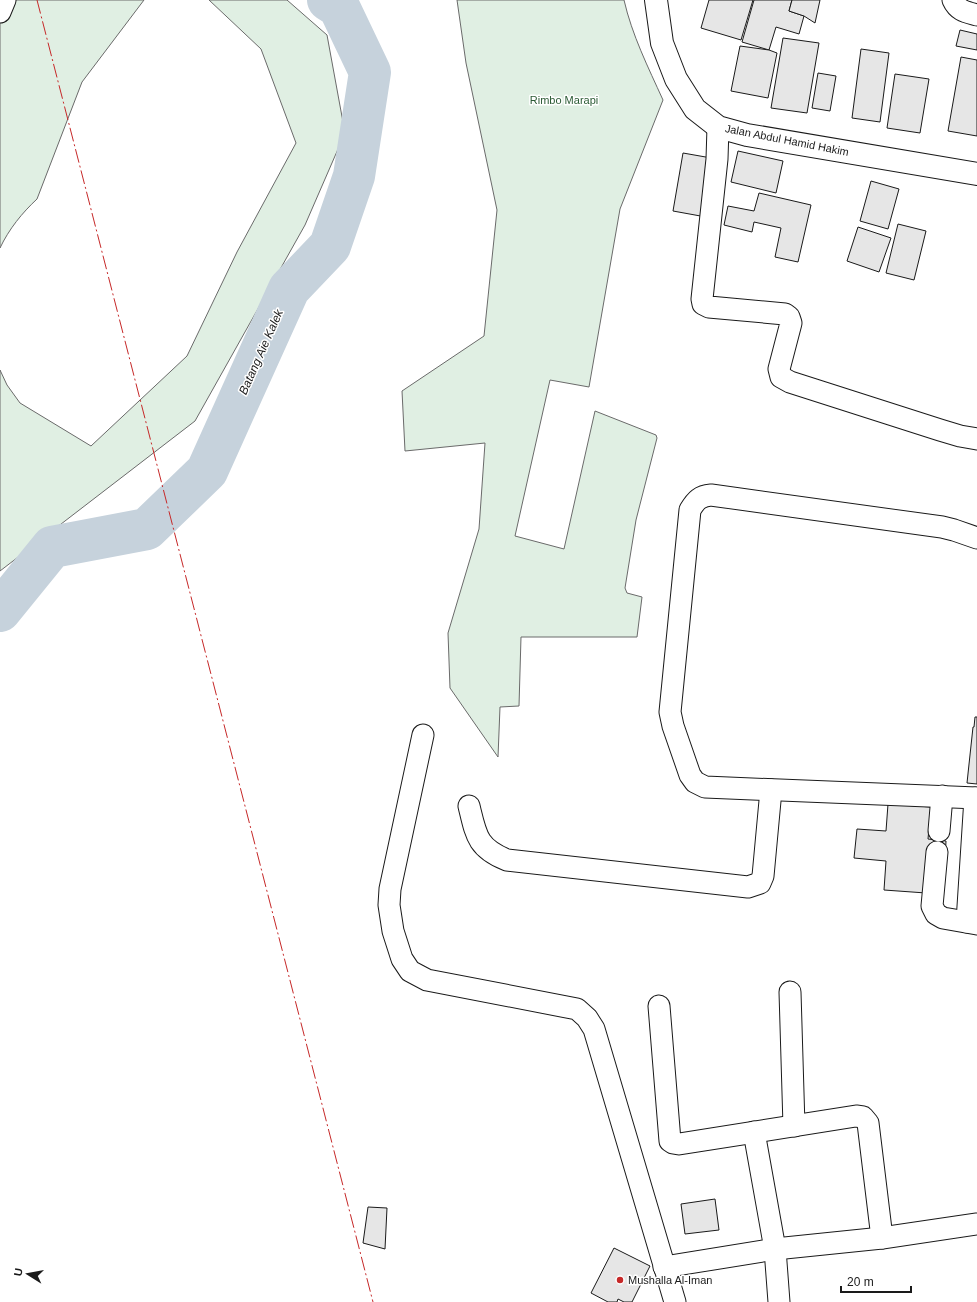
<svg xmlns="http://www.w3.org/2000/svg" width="977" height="1302" viewBox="0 0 977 1302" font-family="Arial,sans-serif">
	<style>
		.green { fill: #e0efe3; stroke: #6a6a6a }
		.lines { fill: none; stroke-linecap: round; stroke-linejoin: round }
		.river { stroke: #c6d2dc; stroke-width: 42 }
		.building { fill: #e6e6e6; stroke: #1a1a1a }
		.minor-casing { stroke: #1a1a1a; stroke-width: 23 }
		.secondary-casing { stroke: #1a1a1a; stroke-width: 24 }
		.minor { stroke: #fff; stroke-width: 21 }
		.secondary { stroke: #fff; stroke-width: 22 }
		.power { stroke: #c62828; stroke-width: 1; stroke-dasharray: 14 3 2 3; stroke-linecap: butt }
		.poi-dot { fill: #c62828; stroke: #fff; stroke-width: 1.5 }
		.labels { text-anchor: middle; stroke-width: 3; stroke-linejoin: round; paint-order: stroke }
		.park-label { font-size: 11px; fill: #2b5a34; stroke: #fff }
		.street-label { font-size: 11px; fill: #1a1a1a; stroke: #fff }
		.poi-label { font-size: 11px; fill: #1a1a1a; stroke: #fff; text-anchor: start }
		.water-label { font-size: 12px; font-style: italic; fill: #1a1a1a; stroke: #fff }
	</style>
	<rect width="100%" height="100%" fill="#fff"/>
	<g class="green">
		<path d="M0 0H144L82 82 37 199C22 213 9 229 0 248Z"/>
		<polygon points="209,0 287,0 327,35 345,133 305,225 195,421 0,571 0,370 7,385 20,403 91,446 187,356 237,252 296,143 261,49"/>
		<path d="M457 0H624C632 35 648 67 663 100L620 209 589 387 550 380 515 536 564 549 595 411 656 435 657 438 636 520 625 588 627 593 642 597 637 637H521L519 706 500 707 498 757 450 688 448 633 479 529 485 443 405 451 402 391 484 336 497 210 466 63Z"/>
	</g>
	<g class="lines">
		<polyline class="river" points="0,611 52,547 147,529 207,471 289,289 330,246 354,176 370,72 339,7 328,0"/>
	</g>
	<g class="building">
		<polygon points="709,0 753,0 741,40 701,28"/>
		<polygon points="754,0 792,0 789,11 804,16 799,34 776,27 769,50 742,42"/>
		<polygon points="792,0 820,0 815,23 804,16 789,11"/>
		<polygon points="960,30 977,34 977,50 956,46"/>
		<polygon points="783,38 819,43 807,113 771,108"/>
		<polygon points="740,46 769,50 777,53 768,98 731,91"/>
		<polygon points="861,49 889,53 880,122 852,118"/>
		<polygon points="961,57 977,60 977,136 948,131"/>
		<polygon points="818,73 836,76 830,111 812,108"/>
		<polygon points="895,74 929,79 920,133 887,128"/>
		<polygon points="738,151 783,161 776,193 731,182"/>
		<polygon points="683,153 717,159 706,217 673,211"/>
		<polygon points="871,181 899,189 888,229 860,221"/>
		<polygon points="759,193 811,205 798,262 775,257 781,228 754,222 752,232 724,225 728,206 754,211"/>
		<polygon points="898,224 926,231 914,280 886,273"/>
		<polygon points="858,227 891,238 879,272 847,261"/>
		<polygon points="975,717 977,717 977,784 967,783 973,727 974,727"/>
		<polygon points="888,804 931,807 928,839 946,841 945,861 926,893 884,890 886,861 854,858 857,829 886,831"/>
		<polygon points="715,1199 719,1230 685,1234 681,1204"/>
		<polygon points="368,1207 387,1208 385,1249 363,1243"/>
		<polygon points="614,1248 650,1266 632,1302 624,1302 618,1299 617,1302 608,1302 591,1293"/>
	</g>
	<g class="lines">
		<g class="minor-casing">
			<g id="minor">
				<path d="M953 0C958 11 966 12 977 15"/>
				<polyline points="0,12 5,0"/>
				<polyline points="718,127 717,159 702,299 703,304 709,307 785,314 789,317 791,323 779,369 781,377 790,382 940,430 960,436 977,439"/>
				<path d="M977 538 954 530 942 527 711 495C700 496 696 500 690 510L670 712 673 726 690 775 695 782 705 787 977 798"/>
				<polyline points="423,735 390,889 389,905 393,931 402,959 410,971 427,980 577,1009 587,1018 594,1029 675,1302"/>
				<path d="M469 806C476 835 477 848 507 860L748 887 760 883 763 876 771 790"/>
				<polyline points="939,831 942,796"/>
				<polyline points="937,852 932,906 936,914 943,918 977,924"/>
				<polyline points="967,922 975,798"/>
				<polyline points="790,992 794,1126"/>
				<polyline points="659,1006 670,1141 673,1143 679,1144 856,1116 863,1117 868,1123 882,1238"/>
				<polyline points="754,1132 775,1249 779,1302"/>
				<polyline points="664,1267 775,1249 882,1238 977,1224"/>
			</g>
		</g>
		<g class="secondary-casing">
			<polyline id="secondary" points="656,0 662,43 676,79 695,109 718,127 747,135 977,174"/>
		</g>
		<use href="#minor" class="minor"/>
		<use href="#secondary" class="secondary"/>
		<polyline class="power" points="37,0 373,1302"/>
	</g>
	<circle class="poi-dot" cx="620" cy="1280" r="4"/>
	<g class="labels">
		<g class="park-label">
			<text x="564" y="104">Rimbo Marapi</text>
		</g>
		<g class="street-label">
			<text transform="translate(787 140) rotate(11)" y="4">Jalan Abdul Hamid Hakim</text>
		</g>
		<g class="poi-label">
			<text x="628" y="1284">Mushalla Al-Iman</text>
		</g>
		<g class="water-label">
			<text transform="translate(261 352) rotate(-66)" y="4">Batang Aie Kalek</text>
		</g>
	</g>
	<g transform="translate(28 1274) rotate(281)" stroke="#ffffff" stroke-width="3" paint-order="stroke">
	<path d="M0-3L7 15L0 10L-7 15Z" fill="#1a1a1a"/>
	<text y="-6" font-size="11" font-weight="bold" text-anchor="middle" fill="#1a1a1a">U</text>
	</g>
	<path d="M841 1286v6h70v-6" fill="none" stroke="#1a1a1a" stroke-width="2"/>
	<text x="847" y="1286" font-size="12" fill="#1a1a1a" stroke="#ffffff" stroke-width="3" paint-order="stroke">20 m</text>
</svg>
